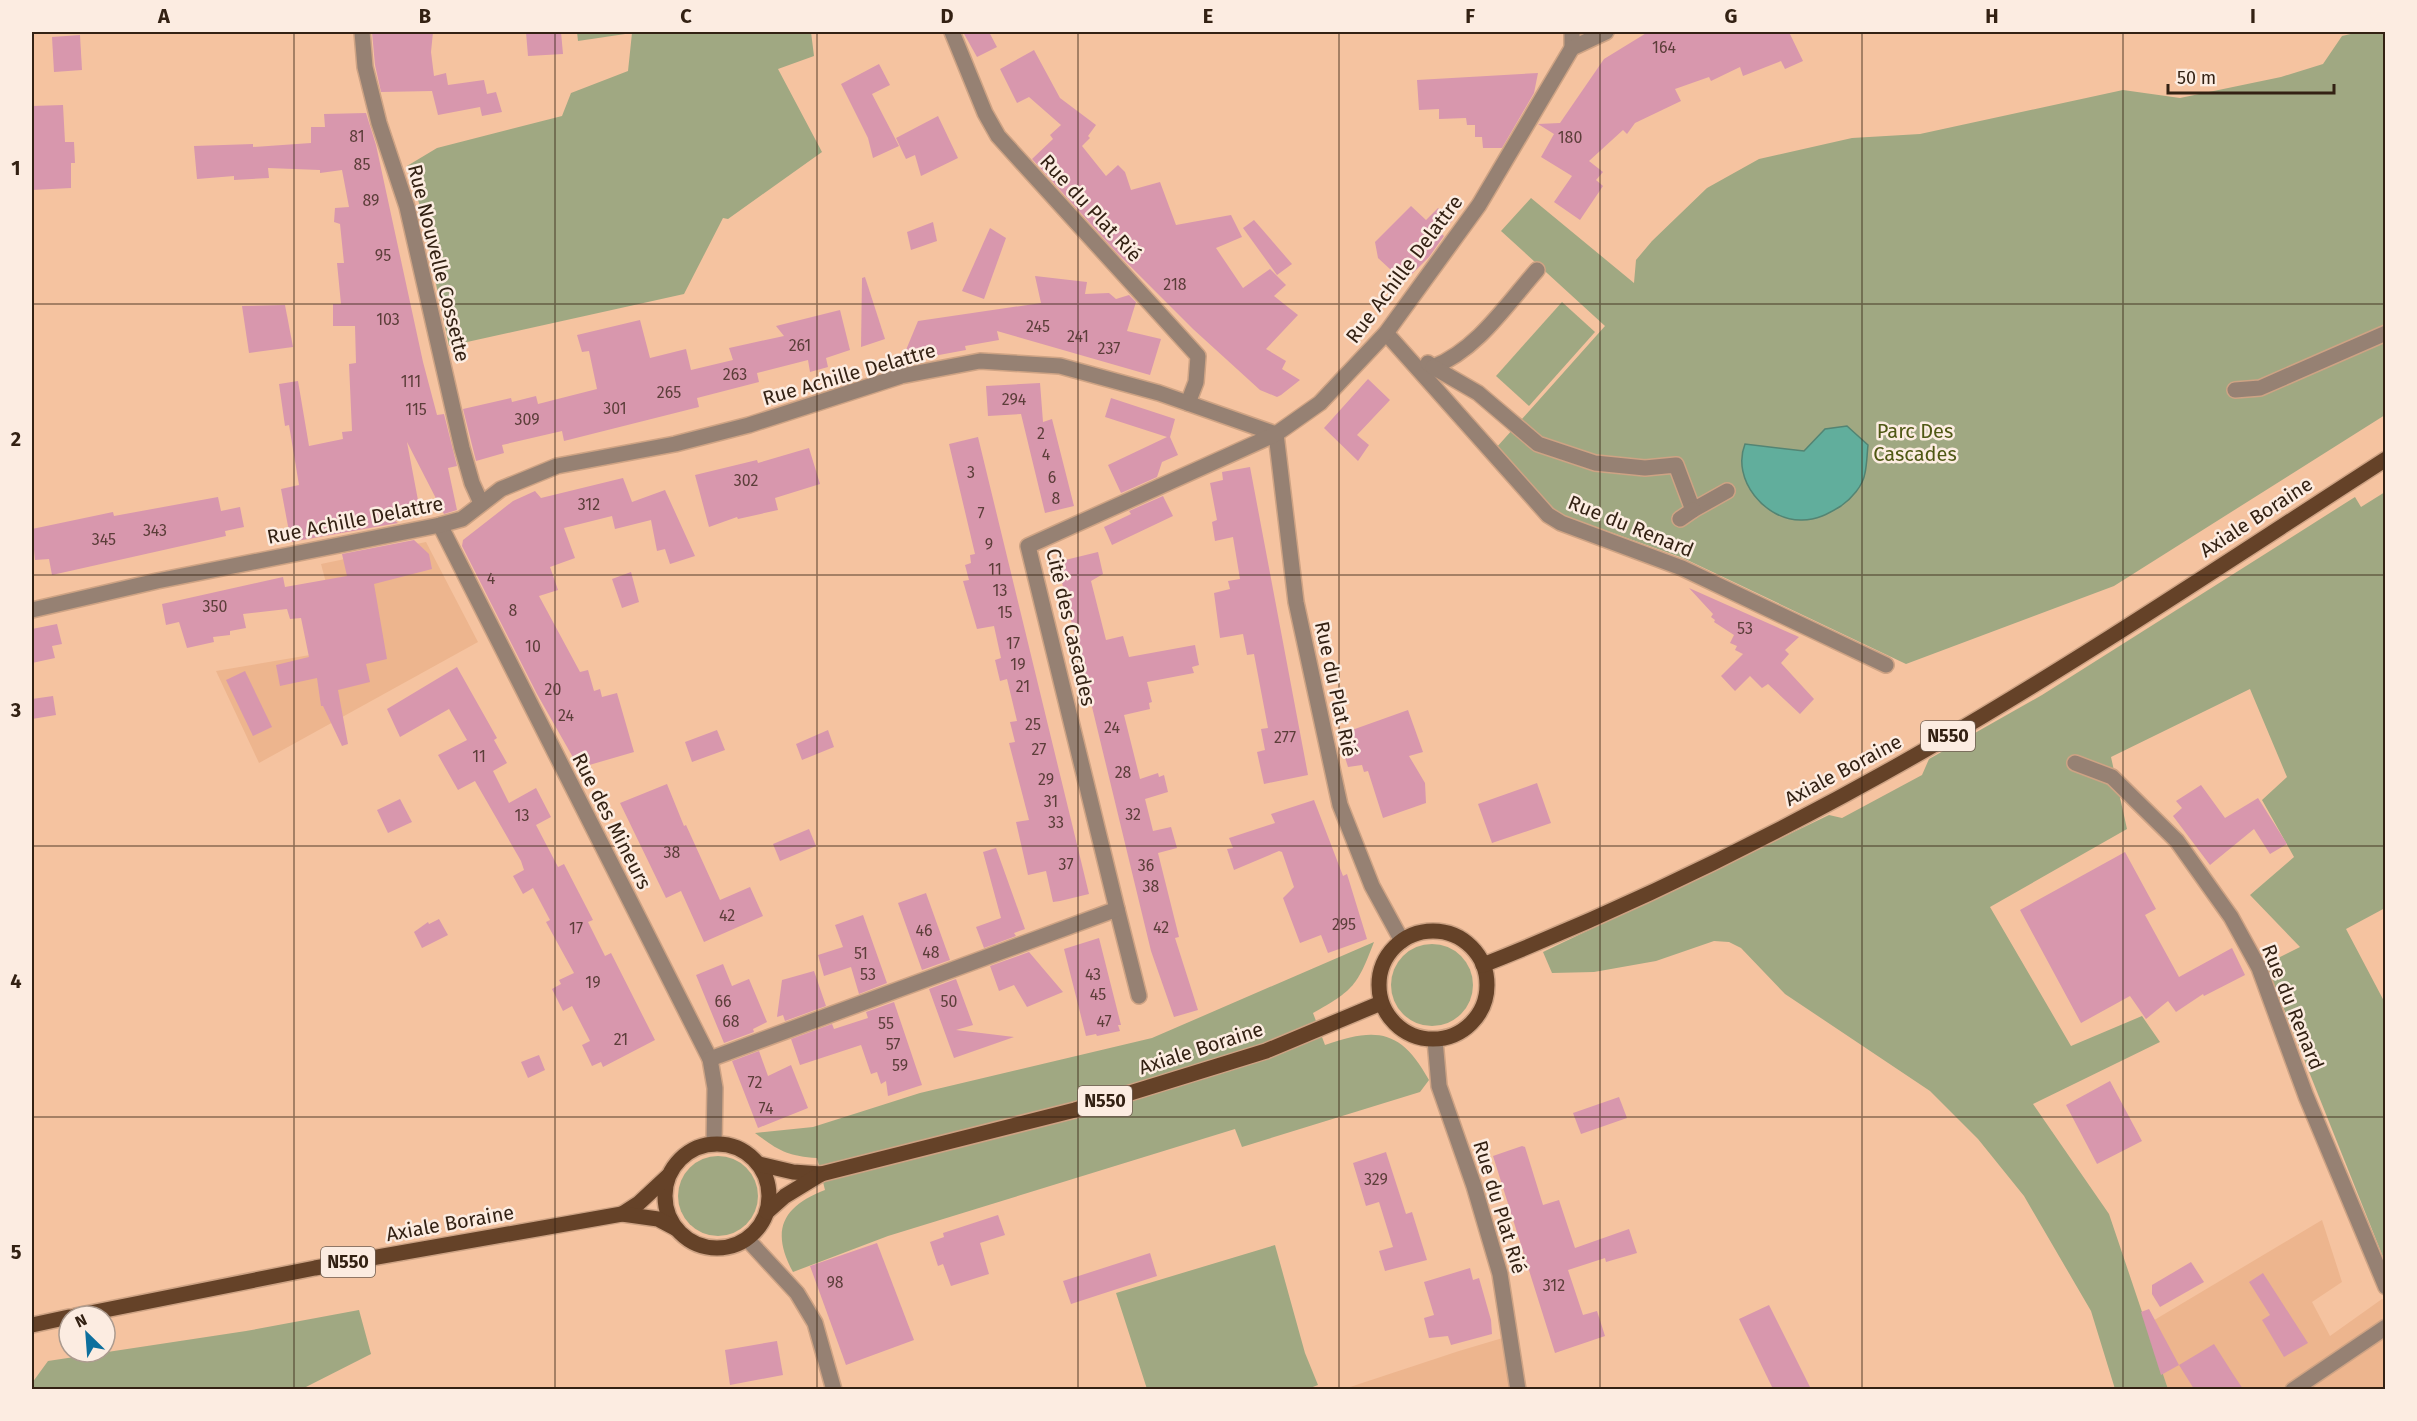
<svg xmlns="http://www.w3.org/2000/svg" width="2417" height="1421" viewBox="0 0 2417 1421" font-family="'Fira Sans',sans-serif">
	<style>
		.built { fill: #edb58e }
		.green { fill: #a0a882 }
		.water { fill: #61ae9c; stroke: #538473; stroke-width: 1.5 }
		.building { fill: #d897ad }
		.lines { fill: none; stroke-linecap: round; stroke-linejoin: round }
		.minor-casing { stroke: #cea384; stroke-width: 18 }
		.major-casing { stroke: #cea384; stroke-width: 18 }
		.minor { stroke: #968173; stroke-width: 15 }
		.major { stroke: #654228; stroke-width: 15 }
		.grid { fill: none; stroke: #332113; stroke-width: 1.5; stroke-opacity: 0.55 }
		.labels { text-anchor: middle; stroke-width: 5; stroke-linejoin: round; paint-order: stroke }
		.number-label { font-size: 16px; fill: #5c3e3a }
		.shield { fill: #fcece1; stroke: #6f5e51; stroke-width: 1.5 }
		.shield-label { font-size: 18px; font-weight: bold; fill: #332113 }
		.street-label { font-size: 20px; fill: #332113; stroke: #fcece1 }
		.park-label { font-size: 20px; fill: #4f5814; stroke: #fcece1 }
		.neatline { fill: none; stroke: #332113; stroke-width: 2 }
		.grid-label { font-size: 20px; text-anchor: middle; font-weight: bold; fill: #332113 }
	</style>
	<rect width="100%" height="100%" fill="#f5c3a0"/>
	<g class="built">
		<polygon points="426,542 478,642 259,763 216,671 310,655 332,605 321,564"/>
		<polygon points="2322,1220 2342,1282 2312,1302 2330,1336 2382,1299 2385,1301 2385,1389 2168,1389 2146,1325"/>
		<polygon points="1506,1337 1511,1389 1341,1390 1459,1351"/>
	</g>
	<g class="green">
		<polygon points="577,32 811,32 814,56 778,69 822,152 728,219 723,218 684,294 449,346 419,203 407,166 437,148 562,116 571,93 628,71 632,33 578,41"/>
		<polygon points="2359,32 2385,32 2385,415 2114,586 1906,664 1683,558 1554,512 1496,448 1605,326 1501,231 1531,198 1634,283 1636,260 1652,241 1707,188 1759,159 1852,138 1920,134 2123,90 2180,98 2281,77 2323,64 2342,36"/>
		<polygon points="1562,302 1595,332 1529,406 1496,376"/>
		<polygon points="2385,492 2385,908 2346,929 2385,1003 2385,1262 2266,964 2300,947 2250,895 2294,857 2262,800 2287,777 2250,689 2111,757 2127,829 1990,907 2071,1046 2142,1016 2160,1042 2033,1104 2109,1214 2168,1389 2115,1389 2091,1311 2024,1196 1978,1139 1930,1091 1785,994 1741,948 1729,942 1714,941 1656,961 1594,972 1552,973 1543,952 1829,815 1842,818 1922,775 1929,759 2042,695 2355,497 2361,507"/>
		<path d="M1374 942C1357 986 1354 990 1313 1013L1325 1045C1376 1027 1401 1029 1429 1080L1420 1092 1242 1147 1235 1129 888 1236 793 1272C770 1230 783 1206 825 1190L817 1158C787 1156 778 1150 755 1133L813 1127 920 1093 1152 1038Z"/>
		<circle cx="1432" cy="985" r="41"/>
		<circle cx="718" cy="1196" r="40"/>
		<polygon points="1275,1245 1305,1353 1318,1385 1305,1390 1147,1389 1116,1293"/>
		<polygon points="359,1310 371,1354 302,1389 32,1389 32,1383 48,1361 246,1331"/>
	</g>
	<path class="water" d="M1847 426 1868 445C1867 454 1867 464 1865 473 1863 486 1851 499 1841 506 1828 514 1817 520 1802 520 1765 521 1731 479 1745 444L1804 451 1825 429Z"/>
	<g class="building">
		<polygon points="372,32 433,32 431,52 434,76 446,73 448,85 484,80 487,94 496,92 502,112 482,116 480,107 438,115 432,91 381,92 375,65"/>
		<polygon points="526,32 561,32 563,54 528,56"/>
		<polygon points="963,32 989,32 997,47 977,57"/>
		<polygon points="1648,32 1789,32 1803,61 1785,69 1781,61 1743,76 1740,67 1711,81 1709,77 1675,89 1681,101 1635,123 1627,134 1623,130 1589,161 1603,172 1596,180 1603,186 1580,220 1554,202 1572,176 1541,157 1554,134 1538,124 1560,123 1604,59"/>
		<polygon points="80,35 82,70 54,72 52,37"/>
		<polygon points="1034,50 1060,98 1096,125 1088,136 1090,138 1082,146 1106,176 1118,165 1125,172 1131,190 1160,182 1176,225 1231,215 1242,237 1216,248 1243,288 1270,269 1286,285 1274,296 1298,315 1266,349 1286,361 1282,369 1300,380 1281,395 1277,397 1260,390 1193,329 1116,252 1032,159 1053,139 1050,135 1061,125 1029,97 1017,103 1000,69"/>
		<polygon points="879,64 890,85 872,94 899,146 873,158 868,138 841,84"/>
		<polygon points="1538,73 1534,93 1502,148 1483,148 1482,137 1475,137 1475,125 1467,125 1466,118 1439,119 1439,109 1419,110 1417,80"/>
		<polygon points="63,105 65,142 74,142 75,163 71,163 71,188 32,190 32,106"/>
		<polygon points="366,113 376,145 423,362 437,415 444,414 457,466 448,468 457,510 444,514 407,442 421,516 395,521 398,523 291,542 281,489 299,485 289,425 285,426 279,384 298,381 309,446 343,439 342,432 352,431 349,364 356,363 355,326 333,326 333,304 341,304 337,263 344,263 340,224 334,222 335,208 349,207 342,170 320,173 320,170 268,168 269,178 234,180 234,176 197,179 194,146 253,144 253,147 311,143 311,127 325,127 324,114"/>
		<polygon points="938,116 958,158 921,176 915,155 906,159 896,138"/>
		<polygon points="1411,206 1426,220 1438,208 1453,220 1441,233 1444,236 1429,257 1404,282 1378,258 1375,242"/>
		<polygon points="1254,220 1292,264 1277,275 1243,228"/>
		<polygon points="933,222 937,241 911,250 907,232"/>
		<polygon points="990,228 1006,238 984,299 962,291"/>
		<polygon points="1035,276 1087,282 1085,294 1109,293 1116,299 1129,295 1136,302 1127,331 1161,339 1150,375 997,331 999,340 965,346 966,350 901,362 918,321 1041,303"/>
		<polygon points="865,277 885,339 861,347 862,278"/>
		<polygon points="285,305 293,347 249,353 242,306"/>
		<polygon points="840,310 850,350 826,358 828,367 810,372 808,360 757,373 759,382 697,398 699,407 564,441 562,431 502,445 504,453 476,461 463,409 511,398 512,402 536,396 538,404 597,389 589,351 582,352 577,335 640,320 650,358 686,349 691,370 733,360 729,348 784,336 776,326"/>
		<polygon points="1368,379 1390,400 1357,435 1369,445 1358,461 1324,428"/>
		<polygon points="1040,383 1043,422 1052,419 1074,506 1045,513 1021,414 988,416 986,386"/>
		<polygon points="1111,398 1175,419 1170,437 1178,455 1162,462 1157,477 1121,493 1108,465 1167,437 1105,417"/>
		<polygon points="978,437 1089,894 1060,901 1053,902 1046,871 1028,875 1016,822 1029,820 1009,743 1015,742 1010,722 1017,721 1007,679 1000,681 995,660 1001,658 994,626 977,629 963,581 969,580 965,565 971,563 970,555 975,554 949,444"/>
		<polygon points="809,448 820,484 775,498 778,510 738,519 737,517 709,527 695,475 757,460 758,463"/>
		<polygon points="1250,467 1308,775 1264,784 1257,752 1265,750 1261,729 1268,728 1254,654 1247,655 1243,634 1220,638 1214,593 1230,589 1228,581 1240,579 1233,537 1215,541 1212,522 1217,520 1210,483 1223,480 1222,472"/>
		<polygon points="623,478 632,502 665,490 695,556 670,564 665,549 657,551 651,520 615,529 612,516 564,528 575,558 550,567 558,590 539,596 580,672 588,670 594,691 600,689 602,697 617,693 634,752 579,768 537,694 462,546 463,540 513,501 535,491 541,498"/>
		<polygon points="1163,496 1173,516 1112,545 1104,527 1131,514 1129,511"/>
		<polygon points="218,497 221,511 240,507 244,527 225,531 226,536 52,575 49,559 35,560 32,529 113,512 114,516"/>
		<polygon points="414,540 429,554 432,569 374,584 387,659 366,664 370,682 338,690 348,744 342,746 323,706 321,706 317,678 280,686 276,665 309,657 301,618 290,619 287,609 243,614 246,628 230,631 230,635 213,637 214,642 187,648 179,622 166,625 162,604 283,577 285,587 347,576 342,554"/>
		<polygon points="1098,552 1103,574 1091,581 1106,640 1123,636 1129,657 1195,645 1199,665 1192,667 1194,673 1147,682 1152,702 1149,703 1150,709 1124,715 1140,779 1158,773 1159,777 1164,775 1168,792 1145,799 1153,831 1171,827 1177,848 1158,853 1179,937 1175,938 1198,1010 1174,1017 1151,951 1057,562"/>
		<polygon points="631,572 639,602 622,608 612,579"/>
		<polygon points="1689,588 1799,637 1785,650 1789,654 1781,663 1814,699 1800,714 1768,684 1762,688 1750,676 1735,691 1721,676 1743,654 1735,650 1737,646 1730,643 1734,635 1714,622 1715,620 1711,617 1713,614"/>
		<polygon points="57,624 62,644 52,646 55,658 32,663 32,629"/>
		<polygon points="457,667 497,738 494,740 507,763 493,771 509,803 536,788 551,817 536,825 558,867 564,864 593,920 588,922 605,956 611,953 655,1040 603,1067 601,1062 592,1066 582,1045 590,1041 588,1037 572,1006 563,1011 552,989 561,984 559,980 574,973 546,922 550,920 533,888 523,894 513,876 524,870 521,861 475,781 458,790 438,755 467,740 449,709 400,737 387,709"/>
		<polygon points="245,671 272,727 253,736 226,680"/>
		<polygon points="53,696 56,715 32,719 32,699"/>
		<polygon points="1408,710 1423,752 1409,756 1425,783 1426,803 1383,818 1368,771 1364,772 1362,765 1348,767 1338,735"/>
		<polygon points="717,730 725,750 692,762 685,742"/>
		<polygon points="828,730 834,747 802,760 796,744"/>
		<polygon points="1537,783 1551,823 1492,843 1478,804"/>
		<polygon points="667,784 684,826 686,825 720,900 750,887 763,916 704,942 681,891 666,898 620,803"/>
		<polygon points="2201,785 2225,818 2258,798 2287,844 2270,854 2254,829 2210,865 2173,816 2182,808 2176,801"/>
		<polygon points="400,799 412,822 388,833 377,810"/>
		<polygon points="1314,800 1343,876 1347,874 1367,939 1328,953 1321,935 1300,943 1283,898 1294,887 1282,852 1279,851 1234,870 1227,849 1233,848 1229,838 1275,823 1271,814"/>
		<polygon points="809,829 816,846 780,861 773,844"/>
		<polygon points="996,848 1025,929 1014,933 1016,936 984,948 976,927 1001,918 983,852"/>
		<polygon points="2125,852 2156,909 2145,915 2179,977 2232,948 2245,975 2204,996 2203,994 2176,1012 2168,1001 2146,1019 2130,996 2081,1023 2020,910"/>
		<polygon points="926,893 950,960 922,970 898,903"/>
		<polygon points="863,915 887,983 859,994 851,967 824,976 818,955 843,947 835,925"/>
		<polygon points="439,919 448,935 422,948 414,932 428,922 429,924"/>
		<polygon points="1099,938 1121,1025 1118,1025 1120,1031 1097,1036 1096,1034 1086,1036 1064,949"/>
		<polygon points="1029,952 1063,992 1027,1007 1014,985 999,991 990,966"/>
		<polygon points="723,964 732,986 749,979 767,1022 753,1029 754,1032 724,1043 696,975"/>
		<polygon points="814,971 826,1006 785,1021 783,1015 777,1017 782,980"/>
		<polygon points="956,979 973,1025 956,1030 1014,1037 954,1058 929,989"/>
		<polygon points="894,1002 922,1085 888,1096 886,1081 881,1084 877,1072 871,1074 861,1045 800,1065 791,1039 832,1024 834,1029 868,1018 866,1012"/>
		<polygon points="759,1051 768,1076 791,1065 808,1108 758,1128 732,1061"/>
		<polygon points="539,1055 545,1070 528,1078 521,1062"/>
		<polygon points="2110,1081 2142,1141 2097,1164 2066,1105"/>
		<polygon points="1619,1097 1627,1118 1581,1134 1573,1113"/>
		<polygon points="1522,1146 1525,1147 1543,1205 1559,1200 1575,1248 1629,1229 1637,1253 1606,1262 1605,1258 1568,1270 1583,1315 1597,1311 1605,1336 1555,1353 1493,1156"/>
		<polygon points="1386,1152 1406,1214 1412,1212 1427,1260 1385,1271 1379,1251 1393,1247 1379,1202 1366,1206 1353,1163"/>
		<polygon points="998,1215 1005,1235 980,1243 989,1274 951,1286 943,1264 938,1266 930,1242 944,1237 943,1233"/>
		<polygon points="877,1243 914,1340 846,1365 810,1266"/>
		<polygon points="1150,1253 1157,1276 1071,1304 1063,1281"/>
		<polygon points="2191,1262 2204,1282 2160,1307 2152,1294 2152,1285"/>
		<polygon points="1470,1268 1473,1280 1479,1278 1491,1320 1492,1334 1451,1345 1448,1336 1429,1338 1424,1318 1434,1315 1424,1282"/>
		<polygon points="2263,1273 2308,1343 2284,1357 2262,1320 2270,1315 2249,1282"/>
		<polygon points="1769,1305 1811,1389 1773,1389 1739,1319"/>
		<polygon points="2149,1309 2179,1365 2161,1375 2141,1312"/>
		<polygon points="777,1341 783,1375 730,1385 725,1350"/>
		<polygon points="2214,1344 2233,1374 2243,1389 2194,1389 2179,1365"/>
	</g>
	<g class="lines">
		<g class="minor-casing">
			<g id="minor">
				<polyline points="362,32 365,67 379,123 407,207 462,448 472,483 481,503"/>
				<polyline points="952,32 985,113 998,136 1198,356 1196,382 1188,403"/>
				<polyline points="1572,32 1572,48"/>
				<polyline points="1386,333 1548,515 1561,523 1682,568 1886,665"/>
				<path d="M1428 363 1433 367C1477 350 1507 304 1537 270"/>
				<polyline points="1433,367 1478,393 1538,444 1595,463 1645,468 1676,465 1693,510 1727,491"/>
				<polyline points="2235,390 2260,388 2386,333"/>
				<polyline points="1276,434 1296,602 1340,805 1372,886 1402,941"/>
				<polyline points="1680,519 1693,510"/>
				<polyline points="440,525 710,1059 715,1088 714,1144"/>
				<polyline points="32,610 157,581 440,525 462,519 501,489 557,466 675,444 749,425 901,376 980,361 1060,366 1159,393 1276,434"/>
				<polyline points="2075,763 2112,777 2177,841 2231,917 2259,968 2306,1096 2386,1287"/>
				<polyline points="1117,909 1139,996"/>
				<polyline points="1435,1040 1439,1086 1474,1186 1500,1274 1518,1390"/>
				<polyline points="710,1059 1117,909 1028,546 1276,434 1320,403 1386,333 1479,205 1572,48 1606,32"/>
				<polyline points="747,1239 797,1293 815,1323 834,1390"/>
				<polyline points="2293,1390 2386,1327"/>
			</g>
		</g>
		<g class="major-casing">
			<g id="major">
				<circle cx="1433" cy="985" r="54"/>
				<path d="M1483 965C1639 903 1792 827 1937 743 2090 654 2237 555 2386 459"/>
				<circle cx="717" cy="1196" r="52"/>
				<polyline points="759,1164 793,1172 821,1174"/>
				<polyline points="767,1212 785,1196 821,1174 1075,1110 1266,1051 1381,1003"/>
				<polyline points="622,1214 639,1203 668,1176"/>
				<polyline points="75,1316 315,1268 622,1214 658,1219 675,1228"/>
				<polyline points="32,1325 69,1317"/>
			</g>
		</g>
		<use href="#minor" class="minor"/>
		<use href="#major" class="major"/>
	</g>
	<path class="grid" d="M294 32V1390M555 32V1390M817 32V1390M1078 32V1390M1339 32V1390M1600 32V1390M1862 32V1390M2123 32V1390M32 304H2386M32 575H2386M32 846H2386M32 1117H2386"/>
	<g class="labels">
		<g class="number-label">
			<text x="1664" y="53">164</text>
			<text x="357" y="142">81</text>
			<text x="1570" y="143">180</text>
			<text x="362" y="170">85</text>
			<text x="371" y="206">89</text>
			<text x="383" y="261">95</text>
			<text x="1175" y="290">218</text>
			<text x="388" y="325">103</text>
			<text x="1038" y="332">245</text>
			<text x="1078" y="342">241</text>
			<text x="800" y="351">261</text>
			<text x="1109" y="354">237</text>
			<text x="735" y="380">263</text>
			<text x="411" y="387">111</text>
			<text x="669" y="398">265</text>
			<text x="1014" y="405">294</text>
			<text x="615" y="414">301</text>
			<text x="416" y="415">115</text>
			<text x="527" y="425">309</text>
			<text x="1041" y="439">2</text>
			<text x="1046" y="460">4</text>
			<text x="971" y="478">3</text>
			<text x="1052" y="483">6</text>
			<text x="746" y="486">302</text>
			<text x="1056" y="504">8</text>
			<text x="589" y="510">312</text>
			<text x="981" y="519">7</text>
			<text x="155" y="536">343</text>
			<text x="104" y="545">345</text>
			<text x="989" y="550">9</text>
			<text x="995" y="575">11</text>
			<text x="491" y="584">4</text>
			<text x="1000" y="596">13</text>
			<text x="215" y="612">350</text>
			<text x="513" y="616">8</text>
			<text x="1005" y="618">15</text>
			<text x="1745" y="634">53</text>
			<text x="1013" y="649">17</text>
			<text x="533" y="652">10</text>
			<text x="1018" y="670">19</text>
			<text x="1023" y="692">21</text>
			<text x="553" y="695">20</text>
			<text x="566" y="721">24</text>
			<text x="1033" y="730">25</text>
			<text x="1112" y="733">24</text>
			<text x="1285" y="743">277</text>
			<text x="1039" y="755">27</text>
			<text x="479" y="762">11</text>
			<text x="1123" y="778">28</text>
			<text x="1046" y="785">29</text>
			<text x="1051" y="807">31</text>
			<text x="1133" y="820">32</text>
			<text x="522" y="821">13</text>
			<text x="1056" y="828">33</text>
			<text x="672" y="858">38</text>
			<text x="1066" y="870">37</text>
			<text x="1146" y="871">36</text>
			<text x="1151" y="892">38</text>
			<text x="727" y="921">42</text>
			<text x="1344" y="930">295</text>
			<text x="1161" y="933">42</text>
			<text x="576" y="934">17</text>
			<text x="924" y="936">46</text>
			<text x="931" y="958">48</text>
			<text x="861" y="959">51</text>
			<text x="868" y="980">53</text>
			<text x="1093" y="980">43</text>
			<text x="593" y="988">19</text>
			<text x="1098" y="1000">45</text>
			<text x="723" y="1007">66</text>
			<text x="949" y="1007">50</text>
			<text x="731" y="1027">68</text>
			<text x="1104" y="1027">47</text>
			<text x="886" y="1029">55</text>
			<text x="621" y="1045">21</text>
			<text x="893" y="1050">57</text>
			<text x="900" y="1071">59</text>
			<text x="755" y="1088">72</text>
			<text x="766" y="1114">74</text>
			<text x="1376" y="1185">329</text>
			<text x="835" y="1288">98</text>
			<text x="1554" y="1291">312</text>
		</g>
		<g class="shield">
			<rect x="1921" y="721" width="54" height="30" rx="4.5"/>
			<rect x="1078" y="1086" width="54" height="30" rx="4.5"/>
			<rect x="321" y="1247" width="54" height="30" rx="4.5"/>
		</g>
		<g class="shield-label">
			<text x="1948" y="742">N550</text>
			<text x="1105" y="1107">N550</text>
			<text x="348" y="1268">N550</text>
		</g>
		<g class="street-label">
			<text transform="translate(1091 208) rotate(47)" y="7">Rue du Plat Rié</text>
			<text transform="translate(439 263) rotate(76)" y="7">Rue Nouvelle Cossette</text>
			<text transform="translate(1404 269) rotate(-53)" y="7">Rue Achille Delattre</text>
			<text transform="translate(849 374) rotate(-16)" y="7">Rue Achille Delattre</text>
			<text transform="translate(2256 517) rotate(-33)" y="7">Axiale Boraine</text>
			<text transform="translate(355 520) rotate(-11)" y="7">Rue Achille Delattre</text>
			<text transform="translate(1631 526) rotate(22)" y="7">Rue du Renard</text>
			<text transform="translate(1071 627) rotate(77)" y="7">Cité des Cascades</text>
			<text transform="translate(1336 689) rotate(78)" y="7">Rue du Plat Rié</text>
			<text transform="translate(1843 770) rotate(-28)" y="7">Axiale Boraine</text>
			<text transform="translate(612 821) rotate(63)" y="7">Rue des Mineurs</text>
			<text transform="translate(2293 1007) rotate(68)" y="7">Rue du Renard</text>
			<text transform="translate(1201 1048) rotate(-18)" y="7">Axiale Boraine</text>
			<text transform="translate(1500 1207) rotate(73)" y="7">Rue du Plat Rié</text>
			<text transform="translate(450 1223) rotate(-10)" y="7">Axiale Boraine</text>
		</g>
		<g class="park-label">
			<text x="1915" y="438">Parc Des<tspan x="1915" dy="23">Cascades</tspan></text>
		</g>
	</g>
	<rect width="2417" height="1421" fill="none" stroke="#fcece1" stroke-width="66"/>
	<g transform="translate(87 1334) rotate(335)"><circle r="28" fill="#fcece1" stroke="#ac9b8f" stroke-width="1.5"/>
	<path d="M0-4.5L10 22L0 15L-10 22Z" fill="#0d6f9d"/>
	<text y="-9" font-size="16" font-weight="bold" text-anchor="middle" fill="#332113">N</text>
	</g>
	<path d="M2168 84v9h166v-9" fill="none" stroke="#332113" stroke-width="3"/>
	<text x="2177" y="84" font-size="18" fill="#332113" stroke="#fcece1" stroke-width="4.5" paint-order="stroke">50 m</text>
	<rect x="33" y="33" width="2351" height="1355" class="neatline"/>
	<g class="grid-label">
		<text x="164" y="23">A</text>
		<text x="425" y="23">B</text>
		<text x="686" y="23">C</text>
		<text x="947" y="23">D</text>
		<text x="1208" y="23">E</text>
		<text x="1470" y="23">F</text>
		<text x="1731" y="23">G</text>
		<text x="1992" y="23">H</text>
		<text x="2253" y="23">I</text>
		<text x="16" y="175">1</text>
		<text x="16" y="446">2</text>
		<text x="16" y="717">3</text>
		<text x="16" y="988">4</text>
		<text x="16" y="1259">5</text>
	</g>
</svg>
